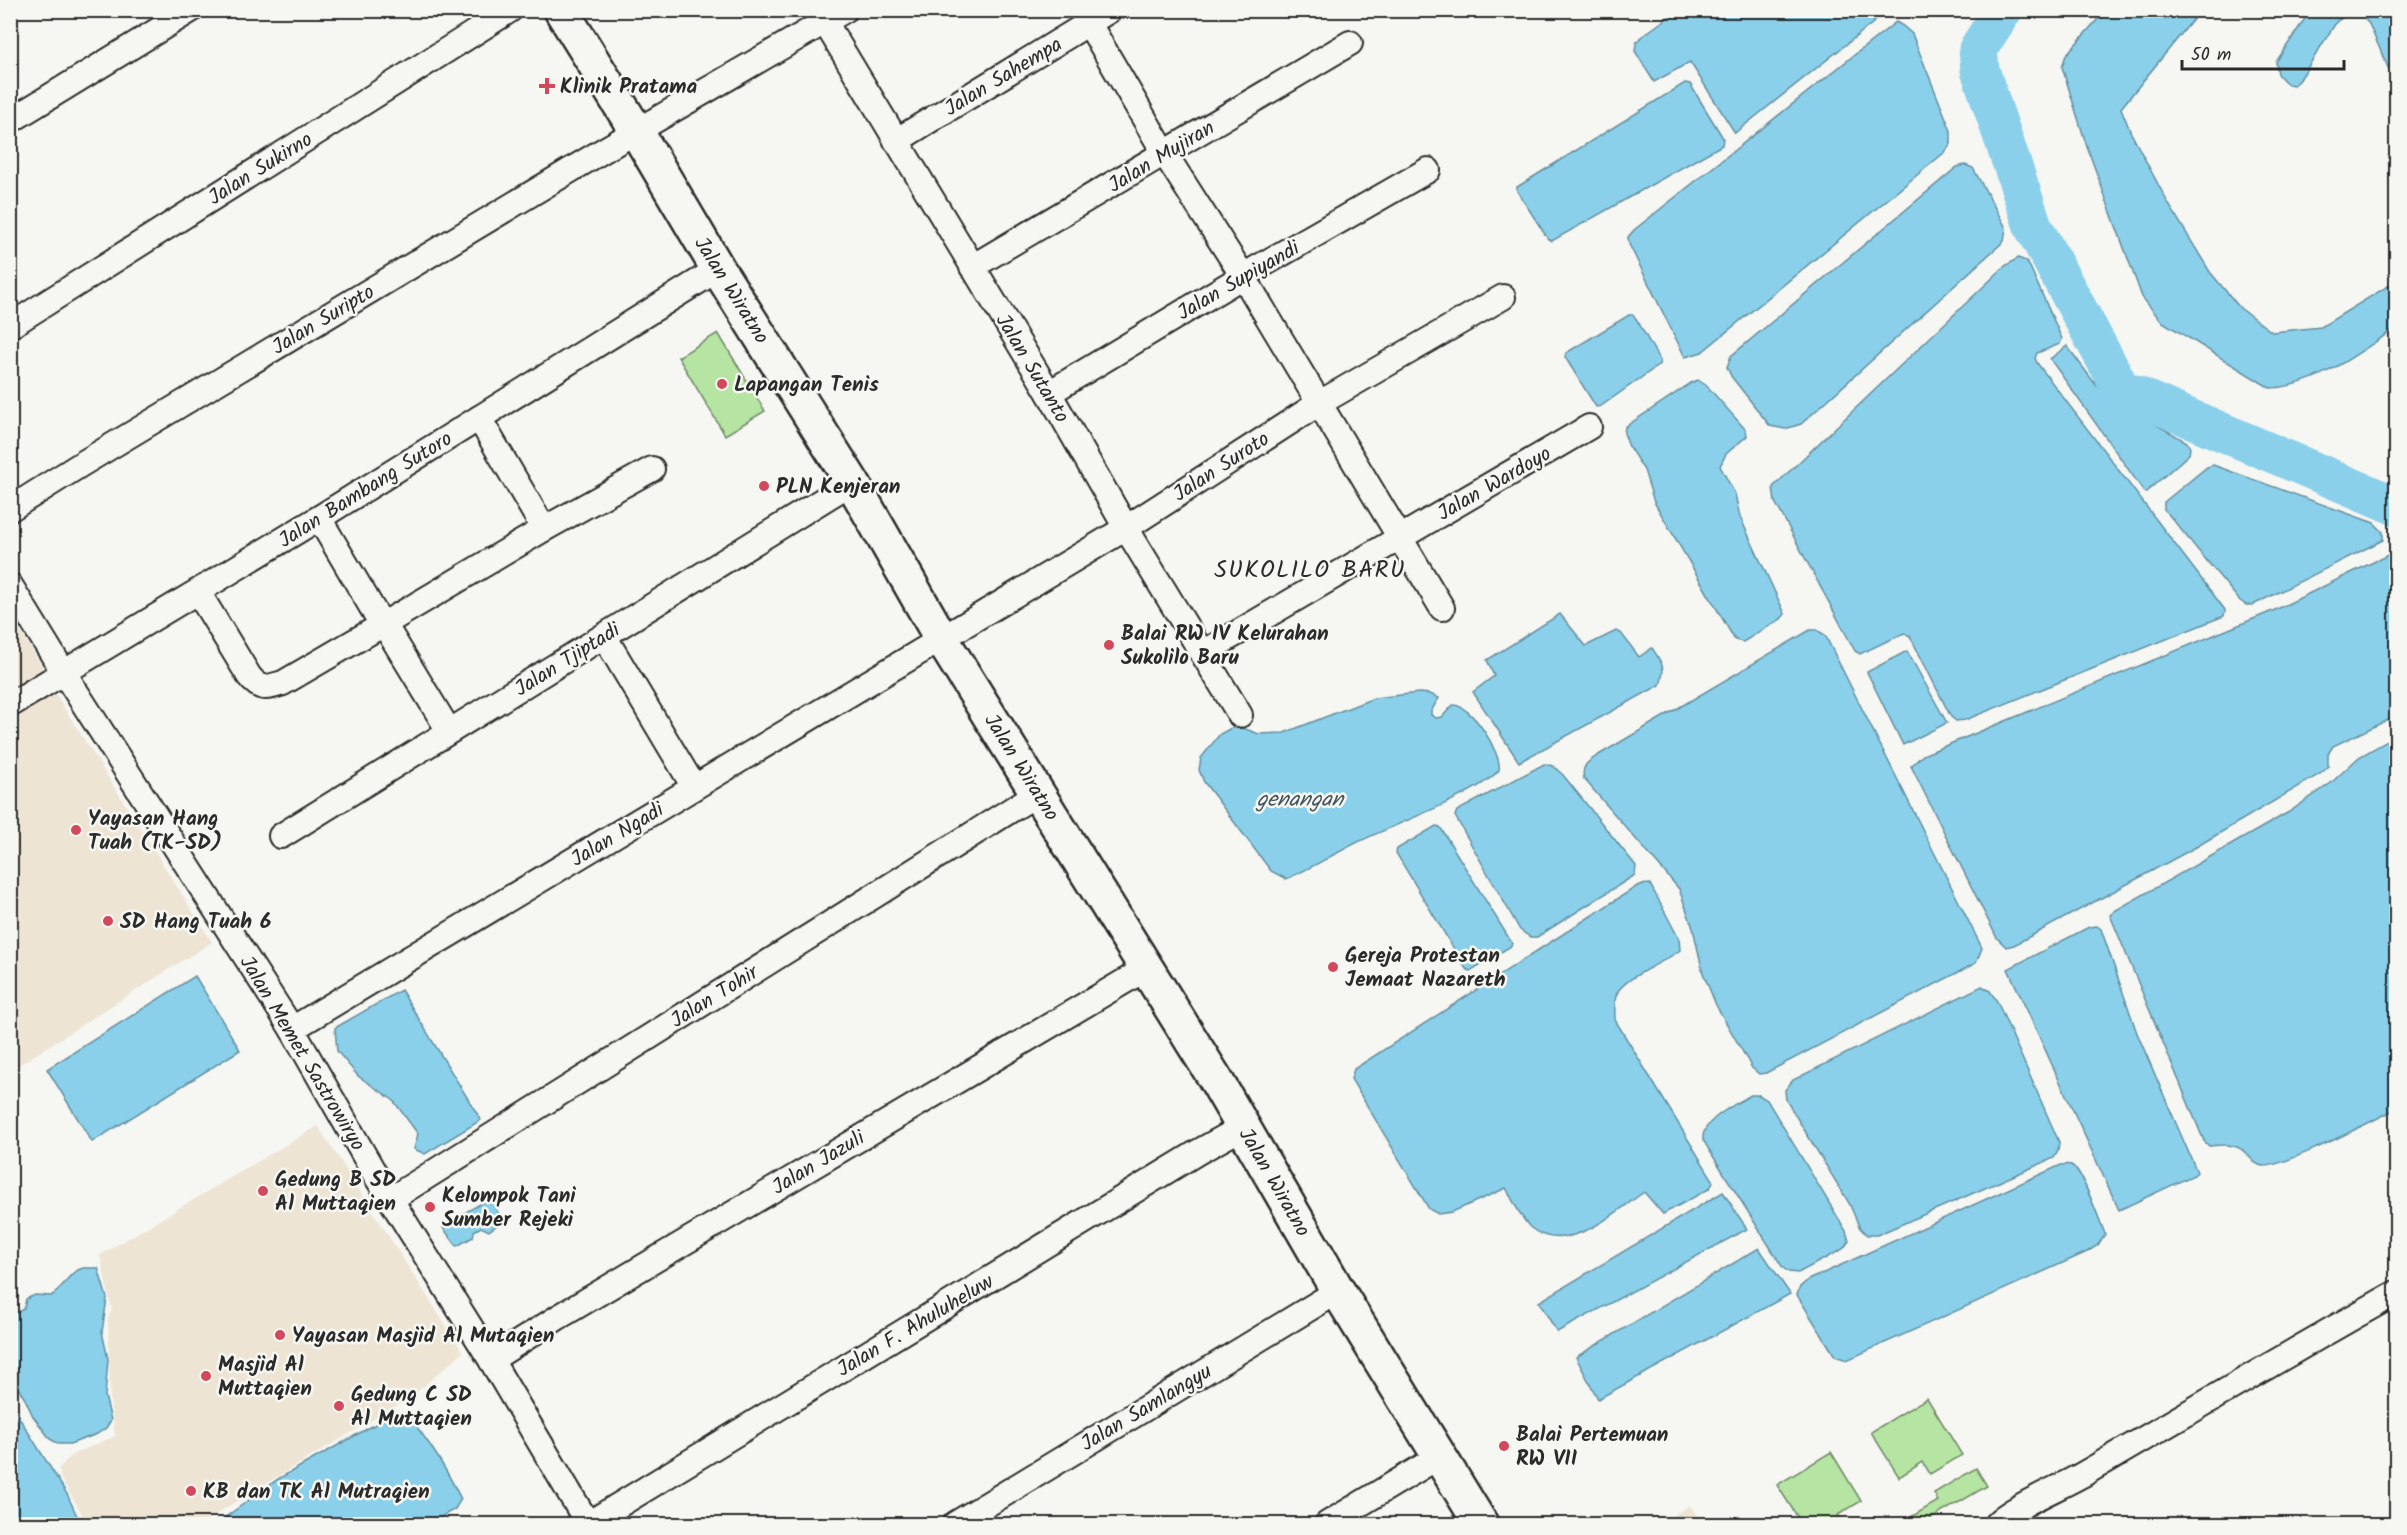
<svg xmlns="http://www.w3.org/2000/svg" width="2407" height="1535" viewBox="0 0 2407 1535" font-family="Kalam,sans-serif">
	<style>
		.built { fill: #eee4d4 }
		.green { fill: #b5e4a3; stroke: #708867; stroke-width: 1.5 }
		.water { fill: #8ad0eb; stroke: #648e9e; stroke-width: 1.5 }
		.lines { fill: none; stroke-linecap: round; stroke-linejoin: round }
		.river { stroke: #8ad0eb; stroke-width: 39 }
		.street-casing { stroke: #2b2b2b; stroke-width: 28 }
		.secondary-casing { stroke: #2b2b2b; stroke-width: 38 }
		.street { stroke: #f6f6f2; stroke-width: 24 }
		.secondary { stroke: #f6f6f2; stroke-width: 33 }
		.poi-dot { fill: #d1495b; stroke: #f6f6f2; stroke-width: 2 }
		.labels { text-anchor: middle; stroke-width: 5; stroke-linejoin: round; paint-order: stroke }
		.street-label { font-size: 21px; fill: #2b2b2b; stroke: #f6f6f2 }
		.poi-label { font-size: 21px; font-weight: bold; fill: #2b2b2b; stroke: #f6f6f2; text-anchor: start }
		.water-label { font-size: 22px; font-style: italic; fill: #43545b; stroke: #f6f6f2 }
		.quarter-label { font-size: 24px; letter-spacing: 1.5px; fill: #2b2b2b; stroke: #f6f6f2 }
	</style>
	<rect width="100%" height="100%" fill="#f6f6f2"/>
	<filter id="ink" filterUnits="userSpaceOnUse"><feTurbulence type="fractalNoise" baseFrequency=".0167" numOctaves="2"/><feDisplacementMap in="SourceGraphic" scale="12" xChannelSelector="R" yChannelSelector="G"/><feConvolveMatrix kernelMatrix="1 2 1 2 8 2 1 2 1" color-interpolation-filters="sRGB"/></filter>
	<g filter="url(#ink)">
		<g class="built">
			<polygon points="10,614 45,671 10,692"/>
			<polygon points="53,690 212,942 11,1070 11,717"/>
			<polygon points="318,1126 463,1352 411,1397 240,1499 201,1524 91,1524 85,1519 60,1477 59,1468 72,1455 115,1436 110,1399 108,1318 112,1310 100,1255"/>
			<polygon points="1690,1505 1702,1524 1659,1524"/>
		</g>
		<g class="green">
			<polygon points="718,333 765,411 725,435 678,357"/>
			<polygon points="1927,1398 1962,1455 1930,1474 1923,1462 1899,1477 1871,1432"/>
			<polygon points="1831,1452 1861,1501 1838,1515 1844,1524 1802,1524 1777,1485"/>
			<polygon points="1976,1468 1987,1486 1922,1524 1915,1524 1911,1517 1938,1501 1934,1493"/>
		</g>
		<g class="water">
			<polygon points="1677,11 1880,10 1880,15 1873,23 1735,133 1690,62 1654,82 1635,51 1636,43 1641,37"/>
			<path d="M2105 11H2200L2121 108 2131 133 2168 203 2210 272 2240 308 2272 332 2321 327 2396 281V328C2359 352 2316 387 2270 388L2161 321 2142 297 2087 147 2062 67 2066 55Z"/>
			<polygon points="2310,11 2392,11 2396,20 2396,86 2369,24 2361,15 2347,15 2337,21 2299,81 2294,85 2287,84 2278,74 2276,62"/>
			<polygon points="1896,22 1903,26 1912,34 1951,131 1951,144 1945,152 1702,352 1685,357 1629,244 1628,237 1634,230"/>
			<polygon points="1685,83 1690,84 1723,138 1722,145 1552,241 1548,239 1517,191 1517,187"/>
			<polygon points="1965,165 1973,168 2006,228 2004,241 1801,424 1785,429 1770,426 1731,376 1727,367 1731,356 1957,167"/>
			<polygon points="2018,258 2026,261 2030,267 2062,339 2060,344 2037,353 2035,358 2037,363 2225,610 2224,616 1965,720 1956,721 1951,717 1910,636 1904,633 1860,654 1855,651 1775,502 1773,487 2005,266"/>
			<polygon points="1629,315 1633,315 1637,320 1660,361 1659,365 1601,406 1596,407 1565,357 1566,353"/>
			<polygon points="2067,346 2096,385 2120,404 2187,442 2190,448 2189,454 2145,493 2050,359"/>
			<polygon points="1698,380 1707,386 1746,430 1747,436 1726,454 1720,466 1735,494 1740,517 1785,614 1781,619 1743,642 1735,640 1654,502 1644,470 1629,447 1624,433 1625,427 1691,383"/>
			<polygon points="2213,465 2374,523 2383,532 2383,540 2253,605 2246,605 2239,600 2164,509 2164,502 2207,467"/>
			<polygon points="2396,551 2396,716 2333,746 2328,754 2328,767 2320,774 2196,847 2014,945 2006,947 1997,938 1911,766 1923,755 2275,610"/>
			<path d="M1560 614 1586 646 1616 631 1621 633 1639 657 1652 648C1662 663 1666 667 1660 685L1519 762 1473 692 1494 676 1487 660Z"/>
			<path d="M1810 630H1817L1825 635 1982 948 1976 963 1766 1073 1759 1074 1752 1068 1716 1005 1703 973 1693 928 1679 889 1584 779C1580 764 1591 760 1602 753Z"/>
			<polygon points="1907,651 1947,723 1903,745 1867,672"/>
			<path d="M1419 693 1430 694 1439 698 1431 711V715L1436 718 1442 717 1453 705C1471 704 1502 753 1499 770 1478 795 1388 827 1356 843 1332 855 1310 869 1286 879L1271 871 1204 782 1199 770 1201 758 1220 734 1231 728 1240 727 1259 734 1284 733 1374 698Z"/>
			<path d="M2396 736V1109C2371 1121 2286 1167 2263 1166 2253 1165 2249 1154 2241 1149 2232 1143 2219 1145 2209 1146L2204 1141 2110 915 2116 910 2289 812 2331 783 2359 757Z"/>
			<polygon points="1544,764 1553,766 1563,775 1636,866 1635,875 1537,937 1530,937 1520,930 1455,816 1457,811"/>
			<polygon points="1436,826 1440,827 1512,943 1511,946 1470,971 1466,969 1396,853 1397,849"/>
			<path d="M1650 884 1679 939 1680 950C1665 963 1620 978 1616 996 1614 1003 1615 1013 1615 1020L1711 1177 1713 1183 1709 1189 1663 1214 1644 1192C1615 1212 1567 1257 1531 1228 1522 1220 1512 1199 1506 1188L1452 1212 1438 1214 1429 1209 1351 1079 1354 1069 1639 885Z"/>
			<polygon points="2097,926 2101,929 2137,1033 2197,1172 2194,1175 2119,1210 2008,969 2089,927"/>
			<polygon points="195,976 240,1050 92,1142 47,1069"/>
			<polygon points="1982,986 1990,991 1997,1001 2059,1142 2058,1151 2054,1158 1877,1235 1867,1235 1860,1228 1849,1203 1786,1100 1785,1090 1793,1080"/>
			<polygon points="401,990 481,1120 425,1154 414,1149 418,1134 393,1100 358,1076 337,1051 335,1028"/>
			<path d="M1751 1095H1759L1767 1100 1846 1231 1849 1241 1843 1249 1798 1273 1789 1272 1783 1268 1703 1140C1700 1121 1736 1104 1751 1095Z"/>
			<path d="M2061 1165C2064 1165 2068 1164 2071 1165 2082 1170 2100 1222 2105 1234L2098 1245 2087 1252 1847 1360 1835 1356 1797 1295 1800 1287 1808 1280Z"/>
			<polygon points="1723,1192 1747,1229 1557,1332 1539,1302"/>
			<polygon points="485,1201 493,1204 500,1216 500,1223 489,1231 481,1227 474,1231 473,1237 457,1246 443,1228 445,1224"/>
			<polygon points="1759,1248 1790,1294 1598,1399 1576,1357"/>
			<path d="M83 1268H98L107 1298 102 1332 108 1359 105 1396 111 1420 106 1428 97 1434 70 1444H58L50 1439 33 1416 25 1399 11 1377V1313H17L24 1308 26 1299 35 1295 51 1296C64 1288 68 1272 83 1268Z"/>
			<polygon points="10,1403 67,1494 78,1518 88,1524 11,1524"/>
			<path d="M388 1417 410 1418C432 1446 445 1467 461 1499L455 1509 428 1524H216L278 1479Z"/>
		</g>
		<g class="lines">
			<polyline class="river" points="2003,10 1978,49 1980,70 2033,226 2121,389 2396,506"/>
			<g class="street-casing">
				<g id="street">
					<polyline points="1081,10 1165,154 1243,276 1442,608"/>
					<polyline points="825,22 1049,393 1126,528 1240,715"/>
					<polyline points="10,121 191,10"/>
					<polyline points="896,141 1110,10"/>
					<polyline points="972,267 1350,43"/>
					<polyline points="10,326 510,10"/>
					<polyline points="1049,393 1243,276 1428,170"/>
					<polyline points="479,418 544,529"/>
					<polyline points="10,509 80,465 604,150 845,10"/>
					<polyline points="319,518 375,613 384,624 544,529 652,469"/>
					<polyline points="10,585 64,673 292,1029 376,1176 491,1360 588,1524"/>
					<path d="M198 592 249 676C261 691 266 688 283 683L384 624 449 731"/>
					<polyline points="604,636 694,787"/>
					<polyline points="1203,653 1589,427"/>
					<polyline points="10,705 319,518 718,269"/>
					<polyline points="281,836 852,482"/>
					<polyline points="292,1029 1126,528 1318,404 1503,297"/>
					<polyline points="391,1199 1038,793"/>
					<polyline points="491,1360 557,1318 1147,968"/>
					<polyline points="588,1524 1198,1152 1243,1127"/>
					<polyline points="955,1524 1338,1291"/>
					<polyline points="1327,1524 1440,1456"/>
					<path d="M1996 1524C2011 1507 2064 1486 2087 1472 2190 1412 2292 1351 2396 1293"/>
				</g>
			</g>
			<g class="secondary-casing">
				<polyline id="secondary" points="561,10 637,132 718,269 852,482 941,638 1216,1080 1338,1291 1481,1524"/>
			</g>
			<use href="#street" class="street"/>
			<use href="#secondary" class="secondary"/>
		</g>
	</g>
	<g class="poi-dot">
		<path d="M544 77h6v6h6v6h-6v6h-6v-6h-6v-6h6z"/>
		<circle cx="722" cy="384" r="6"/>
		<circle cx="764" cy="486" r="6"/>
		<circle cx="1109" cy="645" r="6"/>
		<circle cx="76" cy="830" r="6"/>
		<circle cx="108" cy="921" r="6"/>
		<circle cx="1333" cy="967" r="6"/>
		<circle cx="263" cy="1191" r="6"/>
		<circle cx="430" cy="1207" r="6"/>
		<circle cx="280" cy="1335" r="6"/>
		<circle cx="206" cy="1376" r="6"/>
		<circle cx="339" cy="1406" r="6"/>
		<circle cx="1504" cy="1446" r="6"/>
		<circle cx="191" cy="1491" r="6"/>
	</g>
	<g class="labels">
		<g class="street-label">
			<text transform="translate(1003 76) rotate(-31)" y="7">Jalan Sahempa</text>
			<text transform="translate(1161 156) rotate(-31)" y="7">Jalan Mujiran</text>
			<text transform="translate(260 168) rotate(-32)" y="7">Jalan Sukirno</text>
			<text transform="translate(1238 280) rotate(-30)" y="7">Jalan Supiyandi</text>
			<text transform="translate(732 290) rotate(58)" y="7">Jalan Wiratno</text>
			<text transform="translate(323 319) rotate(-31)" y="7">Jalan Suripto</text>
			<text transform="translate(1033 368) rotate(59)" y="7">Jalan Sutanto</text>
			<text transform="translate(1221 466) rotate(-33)" y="7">Jalan Suroto</text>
			<text transform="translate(1494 483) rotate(-30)" y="7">Jalan Wardoyo</text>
			<text transform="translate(365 489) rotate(-32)" y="7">Jalan Bambang Sutoro</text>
			<text transform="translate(567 659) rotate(-32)" y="7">Jalan Tjiptadi</text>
			<text transform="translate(1022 767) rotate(58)" y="7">Jalan Wiratno</text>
			<text transform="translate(617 834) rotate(-31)" y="7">Jalan Ngadi</text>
			<text transform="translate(714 996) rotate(-32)" y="7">Jalan Tohir</text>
			<text transform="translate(303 1053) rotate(59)" y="7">Jalan Memet Sastrowiryo</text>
			<text transform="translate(818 1162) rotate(-31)" y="7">Jalan Jazuli</text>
			<text transform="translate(1275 1182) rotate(60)" y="7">Jalan Wiratno</text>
			<text transform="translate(915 1325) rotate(-31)" y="7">Jalan F. Ahuluheluw</text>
			<text transform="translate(1146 1407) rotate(-31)" y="7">Jalan Samlangyu</text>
		</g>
		<g class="poi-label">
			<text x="560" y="93">Klinik Pratama</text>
			<text x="734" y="391">Lapangan Tenis</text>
			<text x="776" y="493">PLN Kenjeran</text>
			<text x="1121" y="640">Balai RW IV Kelurahan<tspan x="1121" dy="24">Sukolilo Baru</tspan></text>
			<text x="88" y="825">Yayasan Hang<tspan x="88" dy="24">Tuah (TK-SD)</tspan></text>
			<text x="120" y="928">SD Hang Tuah 6</text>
			<text x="1345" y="962">Gereja Protestan<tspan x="1345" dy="24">Jemaat Nazareth</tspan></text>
			<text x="275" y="1186">Gedung B SD<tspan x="275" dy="24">Al Muttaqien</tspan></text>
			<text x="442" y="1202">Kelompok Tani<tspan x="442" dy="24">Sumber Rejeki</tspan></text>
			<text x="292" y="1342">Yayasan Masjid Al Mutaqien</text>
			<text x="218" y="1371">Masjid Al<tspan x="218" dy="24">Muttaqien</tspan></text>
			<text x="351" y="1401">Gedung C SD<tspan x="351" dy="24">Al Muttaqien</tspan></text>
			<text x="1516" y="1441">Balai Pertemuan<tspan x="1516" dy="24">RW VII</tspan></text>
			<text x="203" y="1498">KB dan TK Al Mutraqien</text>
		</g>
		<g class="water-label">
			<text x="1300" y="806">genangan</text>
		</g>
		<g class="quarter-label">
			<text x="1310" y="577">SUKOLILO BARU</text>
		</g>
	</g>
	<rect width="2407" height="1535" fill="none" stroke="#f6f6f2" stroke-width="36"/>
	<rect x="18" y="18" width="2371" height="1499" fill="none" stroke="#2b2b2b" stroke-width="2" filter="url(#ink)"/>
	<path d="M2182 60v9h162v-9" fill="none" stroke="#2b2b2b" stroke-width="3"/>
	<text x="2191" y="60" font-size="18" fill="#2b2b2b" stroke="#f6f6f2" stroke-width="4.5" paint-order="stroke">50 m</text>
</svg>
